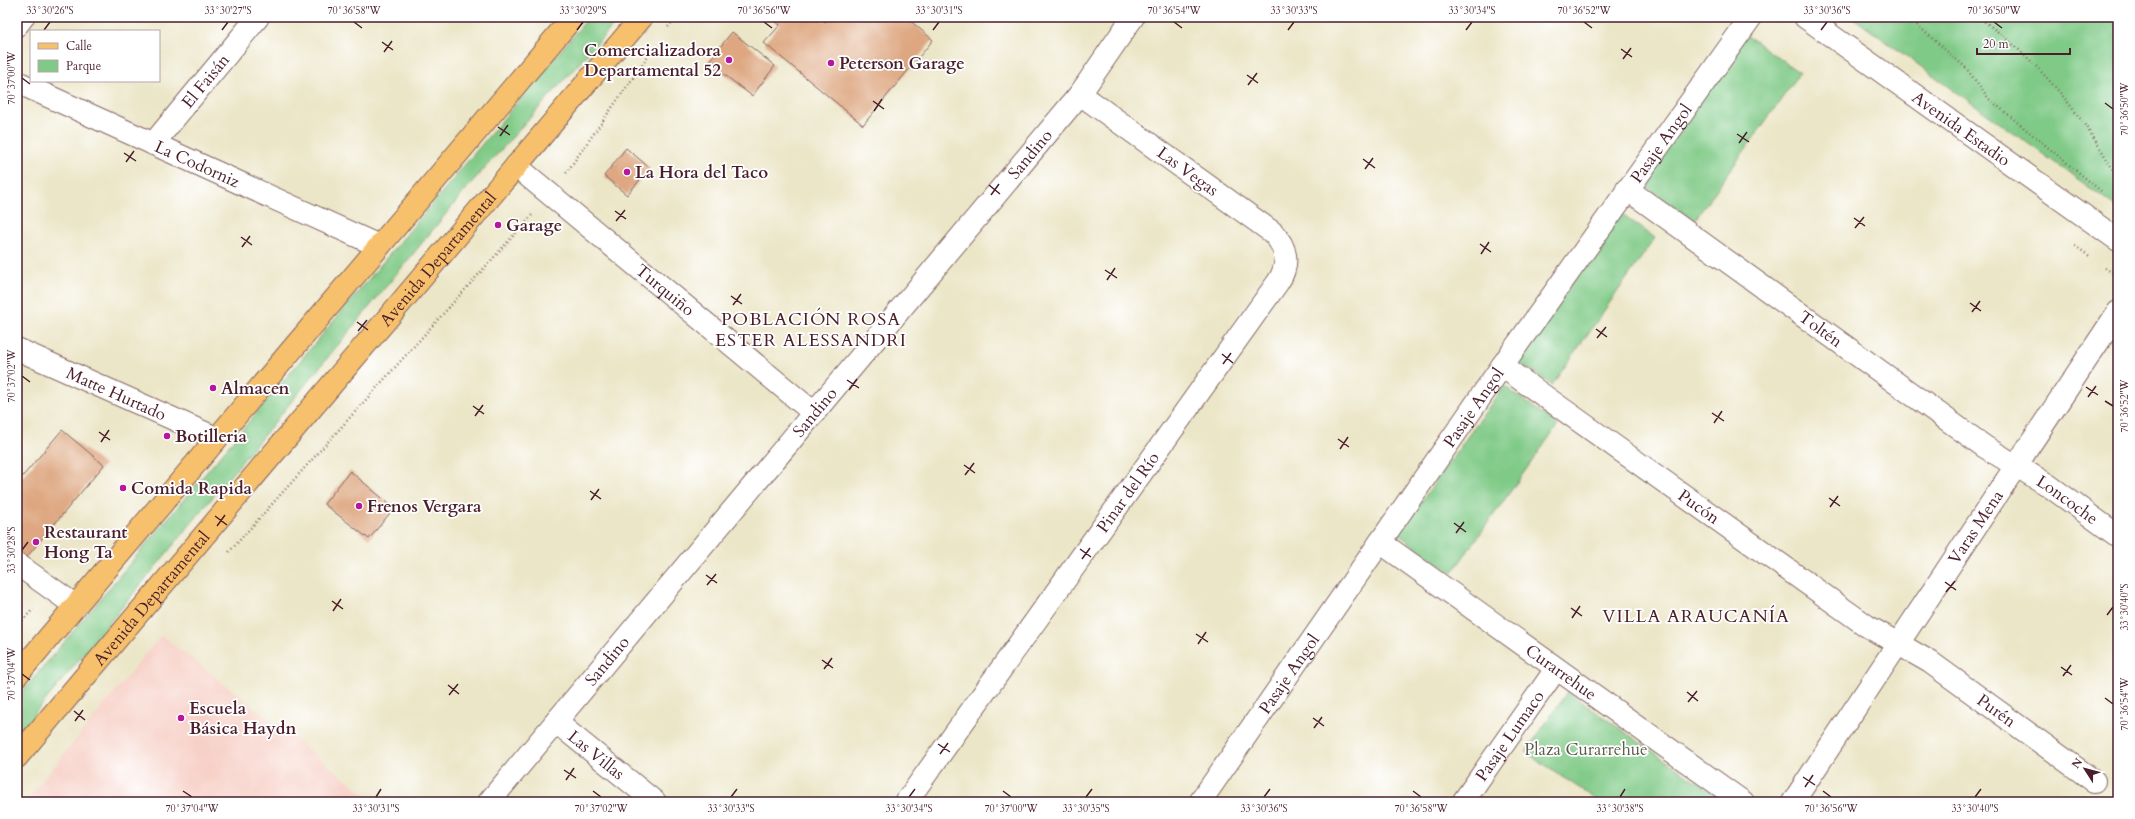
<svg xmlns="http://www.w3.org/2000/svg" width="2135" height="819" viewBox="0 0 2135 819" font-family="Cardo,serif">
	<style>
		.built { fill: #f7d1c8 }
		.green { fill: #80ca87; stroke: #657459 }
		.building { fill: #dea781 }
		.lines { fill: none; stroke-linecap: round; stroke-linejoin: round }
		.minor-casing { stroke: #836562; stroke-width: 24 }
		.primary-casing { stroke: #836562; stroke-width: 24 }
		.path { stroke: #836562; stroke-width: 2.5; stroke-dasharray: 1 3; stroke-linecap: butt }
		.minor { stroke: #fff; stroke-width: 22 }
		.primary { stroke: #f7c06c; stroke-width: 22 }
		.ticks { fill: none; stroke: #4a1f2b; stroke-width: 1.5 }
		.poi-dot { fill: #b5179e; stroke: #fff; stroke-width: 1.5 }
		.labels { text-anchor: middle; stroke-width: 3.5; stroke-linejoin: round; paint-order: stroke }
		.poi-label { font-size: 17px; font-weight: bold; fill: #4a1f2b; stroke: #fff; text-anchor: start }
		.street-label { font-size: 17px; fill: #4a1f2b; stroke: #fff }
		.park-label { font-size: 17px; fill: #5d5b4b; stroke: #fff }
		.neighbourhood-label { font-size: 18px; letter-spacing: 1px; fill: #4a1f2b; stroke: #fff }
		.neatline { fill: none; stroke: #4a1f2b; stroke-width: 1.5 }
		.ticks-label { font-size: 10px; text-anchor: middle; fill: #4a1f2b }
	</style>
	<rect width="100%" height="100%" fill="#fff"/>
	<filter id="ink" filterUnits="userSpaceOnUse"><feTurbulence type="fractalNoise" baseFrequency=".025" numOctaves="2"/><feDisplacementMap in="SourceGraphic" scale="8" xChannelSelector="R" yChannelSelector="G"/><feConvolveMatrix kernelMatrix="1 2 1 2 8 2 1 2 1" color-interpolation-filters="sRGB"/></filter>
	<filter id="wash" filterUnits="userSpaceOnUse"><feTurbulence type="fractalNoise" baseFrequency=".012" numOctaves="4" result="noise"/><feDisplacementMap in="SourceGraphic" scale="16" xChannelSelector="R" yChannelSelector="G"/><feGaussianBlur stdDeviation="0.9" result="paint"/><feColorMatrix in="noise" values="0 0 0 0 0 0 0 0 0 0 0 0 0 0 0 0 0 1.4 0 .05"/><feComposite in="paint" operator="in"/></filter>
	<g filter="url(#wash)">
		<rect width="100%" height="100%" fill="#ece6c8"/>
		<polygon class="built" points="161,635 375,802 25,802"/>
		<g class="green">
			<polygon points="589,17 621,17 473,181 17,735 17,698"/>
			<polygon points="1852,17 2105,17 2118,26 2118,208"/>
			<polygon points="1746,35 1800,73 1694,221 1640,182"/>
			<polygon points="1621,213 1655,238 1552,385 1517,361"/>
			<polygon points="1504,386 1558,425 1452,573 1398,534"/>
			<polygon points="1567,692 1726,802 1600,802 1526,752"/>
		</g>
		<g id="blocks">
			<g class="building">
				<polygon points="770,17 820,17 825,22 829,17 906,17 933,40 863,125 764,43 780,25"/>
				<polygon points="732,32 775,66 752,96 708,62"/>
				<polygon points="626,148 650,168 627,195 604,176"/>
				<polygon points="62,430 104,465 25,559 17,553 17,483"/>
				<polygon points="350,471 394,508 369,539 324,504"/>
			</g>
		</g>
	</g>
	<g filter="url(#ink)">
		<use href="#blocks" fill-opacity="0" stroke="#836562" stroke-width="1"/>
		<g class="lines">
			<g class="minor-casing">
				<g id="minor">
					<path id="s1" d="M1805 17 2118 240"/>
					<polyline points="17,25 23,17"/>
					<path id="s2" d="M17 82 379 246"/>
					<path id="s3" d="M153 144 258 17"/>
					<path id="s4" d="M516 166 814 413"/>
					<path id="s5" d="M1627 189 1985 447 2048 485 2118 536"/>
					<path id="s6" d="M17 349 216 438"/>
					<path id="s7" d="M1502 366 1867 626 1930 662 2094 781"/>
					<path id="s8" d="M1380 542 1743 802"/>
					<polyline points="17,564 76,606"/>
					<path id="s9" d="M556 722 655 802"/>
					<path id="s10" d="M489 802 1080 94 1133 17"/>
					<path id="s11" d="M906 802 1278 282C1290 264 1287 247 1272 232L1080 94"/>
					<path id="s12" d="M1200 802 1502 366 1751 17"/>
					<path id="s13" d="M1463 802 1556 669"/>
					<path id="s14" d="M1793 802 2118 312"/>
				</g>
			</g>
			<g class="primary-casing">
				<g id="primary">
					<polyline points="17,675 573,17"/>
					<path id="s15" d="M17 757 642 17"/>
				</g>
			</g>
			<g class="path">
				<polyline points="1908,17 1966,68 1989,99 2101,191"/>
				<path d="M1978 17C2036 57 2085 117 2118 179"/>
				<polyline points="668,27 676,17"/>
				<polyline points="566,173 652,51"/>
				<polyline points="2075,246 2091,257"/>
				<polyline points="2105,268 2118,276"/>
				<polyline points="229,552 532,215"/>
				<polyline points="17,627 33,609"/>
			</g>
			<use href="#minor" class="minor"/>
			<use href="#primary" class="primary"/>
		</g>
	</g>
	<path class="ticks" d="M354 22 362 28M764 22 772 28M1174 22 1182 28M1584 22 1592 28M1994 22 2002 28M44 30 50 22M222 30 228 22M577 30 583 22M933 30 939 22M1288 30 1294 22M1466 30 1472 22M1821 30 1827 22M382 42 393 50M1621 49 1632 57M384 52 392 41M1623 59 1631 48M1247 75 1258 83M22 78 30 84M1248 85 1257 73M873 101 884 109M2105 103 2113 109M874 111 882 99M498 127 510 135M1737 134 1749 142M500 136 508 125M1739 143 1747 132M124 153 136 161M1363 159 1375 168M126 162 134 151M1365 169 1373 158M989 185 1000 194M991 195 999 184M615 211 626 219M1854 218 1865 226M616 221 625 210M1855 228 1864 217M241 237 252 245M1480 244 1491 252M242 247 250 236M1481 254 1489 242M1105 270 1117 278M1107 280 1115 268M731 296 742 304M1970 303 1981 311M733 305 741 294M1972 312 1980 301M357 322 368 330M1596 329 1607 337M358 331 367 320M1597 338 1606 327M1222 354 1233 363M1223 364 1231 353M22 376 30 382M847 380 859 388M2086 387 2098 395M849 390 857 379M2088 397 2096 386M2105 401 2113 406M473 406 484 414M1712 413 1724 421M475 416 483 405M1714 423 1722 411M99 432 110 440M1338 439 1349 447M101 442 109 430M1340 449 1348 437M964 465 975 473M965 475 974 463M590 491 601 499M1829 498 1840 506M591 500 599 489M1830 507 1838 496M215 516 227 525M1454 523 1466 532M217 526 225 515M1456 533 1464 522M1080 549 1091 557M22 550 28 542M1082 559 1090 548M706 575 717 583M1945 582 1956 590M707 585 716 574M1946 592 1955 581M332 601 343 609M1571 608 1582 616M333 611 341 599M2107 615 2113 607M1572 618 1580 606M1196 634 1208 642M1198 644 1206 632M822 660 833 668M2061 667 2072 675M824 669 832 658M22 674 30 680M2063 676 2071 665M448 685 459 694M1687 692 1698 701M449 695 458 684M2105 698 2113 704M1688 702 1697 691M74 711 85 720M1313 718 1324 726M75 721 83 710M1314 728 1322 717M938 744 950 752M940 754 948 743M564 770 576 778M1803 777 1815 785M566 780 574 768M1805 787 1813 775M183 791 192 797M593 791 601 797M1003 791 1011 797M1413 791 1421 797M1823 791 1831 797M376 797 381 789M731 797 737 789M909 797 915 789M1086 797 1092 789M1264 797 1270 789M1620 797 1625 789M1975 797 1981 789"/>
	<g class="poi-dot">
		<circle cx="729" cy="60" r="4"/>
		<circle cx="831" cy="63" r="4"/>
		<circle cx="627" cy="172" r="4"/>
		<circle cx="498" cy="225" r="4"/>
		<circle cx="213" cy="388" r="4"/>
		<circle cx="167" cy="436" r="4"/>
		<circle cx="123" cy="488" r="4"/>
		<circle cx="359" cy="506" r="4"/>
		<circle cx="36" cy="542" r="4"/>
		<circle cx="181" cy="718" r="4"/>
	</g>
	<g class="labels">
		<g class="poi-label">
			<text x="721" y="56" text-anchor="end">Comercializadora<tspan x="721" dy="20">Departamental 52</tspan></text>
			<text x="839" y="69">Peterson Garage</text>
			<text x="635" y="178">La Hora del Taco</text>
			<text x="506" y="231">Garage</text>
			<text x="221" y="394">Almacen</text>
			<text x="175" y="442">Botilleria</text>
			<text x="131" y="494">Comida Rapida</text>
			<text x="367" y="512">Frenos Vergara</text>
			<text x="44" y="538">Restaurant<tspan x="44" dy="20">Hong Ta</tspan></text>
			<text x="189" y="714">Escuela<tspan x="189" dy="20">Básica Haydn</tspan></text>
		</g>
		<g class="street-label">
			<text dy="6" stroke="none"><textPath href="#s3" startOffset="82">El Faisán</textPath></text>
			<text dy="6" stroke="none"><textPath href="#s1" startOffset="192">Avenida Estadio</textPath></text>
			<text dy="6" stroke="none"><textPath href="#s12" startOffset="804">Pasaje Angol</textPath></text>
			<text dy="6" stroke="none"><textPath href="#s10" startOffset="844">Sandino</textPath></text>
			<text dy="6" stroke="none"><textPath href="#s2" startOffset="198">La Codorniz</textPath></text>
			<text transform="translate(1188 171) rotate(36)" y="6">Las Vegas</text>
			<text dy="6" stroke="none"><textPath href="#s15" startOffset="652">Avenida Departamental</textPath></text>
			<text dy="6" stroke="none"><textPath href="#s4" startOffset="194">Turquiño</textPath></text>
			<text dy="6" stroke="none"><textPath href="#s5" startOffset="239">Toltén</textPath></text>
			<text dy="6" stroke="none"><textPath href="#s6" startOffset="109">Matte Hurtado</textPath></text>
			<text dy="6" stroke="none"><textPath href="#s12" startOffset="480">Pasaje Angol</textPath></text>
			<text dy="6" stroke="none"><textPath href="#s10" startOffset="508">Sandino</textPath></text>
			<text dy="6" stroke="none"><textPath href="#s11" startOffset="381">Pinar del Río</textPath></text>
			<text dy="6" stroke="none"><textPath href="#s5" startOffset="539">Loncoche</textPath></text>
			<text dy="6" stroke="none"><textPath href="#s7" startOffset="242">Pucón</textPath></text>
			<text dy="6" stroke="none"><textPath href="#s14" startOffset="330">Varas Mena</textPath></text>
			<text dy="6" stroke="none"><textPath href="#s15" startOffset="208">Avenida Departamental</textPath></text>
			<text dy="6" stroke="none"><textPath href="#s10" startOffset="184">Sandino</textPath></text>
			<text dy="6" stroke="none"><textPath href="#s8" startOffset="223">Curarrehue</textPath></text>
			<text dy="6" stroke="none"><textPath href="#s12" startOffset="156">Pasaje Angol</textPath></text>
			<text dy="6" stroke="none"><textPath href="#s7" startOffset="603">Purén</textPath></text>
			<text dy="6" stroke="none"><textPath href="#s13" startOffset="81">Pasaje Lumaco</textPath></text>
			<text dy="6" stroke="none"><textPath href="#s9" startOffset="52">Las Villas</textPath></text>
		</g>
		<g class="park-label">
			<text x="1586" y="755">Plaza Curarrehue</text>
		</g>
		<g class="neighbourhood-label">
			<text x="811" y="325">POBLACIÓN ROSA<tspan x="811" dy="21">ESTER ALESSANDRI</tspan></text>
			<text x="1696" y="622">VILLA ARAUCANÍA</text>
		</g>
	</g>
	<rect width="2135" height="819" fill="none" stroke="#fff" stroke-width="44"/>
	<rect x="30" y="30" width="130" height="52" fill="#ffffff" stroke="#b7a5aa"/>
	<rect x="38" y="43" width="20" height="6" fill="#f7c06c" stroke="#b7a5aa"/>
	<text x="66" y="50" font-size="12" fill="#4a1f2b">Calle</text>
	<rect x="38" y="60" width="20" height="12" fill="#80ca87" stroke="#b7a5aa"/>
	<text x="66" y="70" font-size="12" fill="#4a1f2b">Parque</text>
	<g transform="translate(2085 769) rotate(306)" stroke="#ffffff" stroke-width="3" paint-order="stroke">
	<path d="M0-3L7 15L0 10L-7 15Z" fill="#4a1f2b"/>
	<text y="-6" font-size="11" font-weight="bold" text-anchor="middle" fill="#4a1f2b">N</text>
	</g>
	<path d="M1977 48v6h93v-6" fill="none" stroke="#4a1f2b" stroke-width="2"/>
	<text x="1983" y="48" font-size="12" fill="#4a1f2b" stroke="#ffffff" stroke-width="3" paint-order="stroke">20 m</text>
	<rect x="22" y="22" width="2091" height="775" class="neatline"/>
	<g class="ticks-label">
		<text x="50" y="14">33°30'26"S</text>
		<text x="228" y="14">33°30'27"S</text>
		<text x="354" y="14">70°36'58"W</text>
		<text x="583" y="14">33°30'29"S</text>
		<text x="764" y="14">70°36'56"W</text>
		<text x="939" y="14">33°30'31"S</text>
		<text x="1174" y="14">70°36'54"W</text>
		<text x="1294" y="14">33°30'33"S</text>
		<text x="1472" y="14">33°30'34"S</text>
		<text x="1584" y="14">70°36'52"W</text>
		<text x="1827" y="14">33°30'36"S</text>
		<text x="1994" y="14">70°36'50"W</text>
		<text transform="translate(11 78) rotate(-90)" y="4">70°37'00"W</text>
		<text transform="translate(2124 109) rotate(-90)" y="4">70°36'50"W</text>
		<text transform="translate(11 376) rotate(-90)" y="4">70°37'02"W</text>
		<text transform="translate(2124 406) rotate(-90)" y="4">70°36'52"W</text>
		<text transform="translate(11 550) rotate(-90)" y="4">33°30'28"S</text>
		<text transform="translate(2124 607) rotate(-90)" y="4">33°30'40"S</text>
		<text transform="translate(11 674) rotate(-90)" y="4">70°37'04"W</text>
		<text transform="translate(2124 704) rotate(-90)" y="4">70°36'54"W</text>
		<text x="192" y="812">70°37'04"W</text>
		<text x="376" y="812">33°30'31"S</text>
		<text x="601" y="812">70°37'02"W</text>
		<text x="731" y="812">33°30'33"S</text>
		<text x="909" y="812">33°30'34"S</text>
		<text x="1011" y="812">70°37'00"W</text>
		<text x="1086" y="812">33°30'35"S</text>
		<text x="1264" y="812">33°30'36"S</text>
		<text x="1421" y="812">70°36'58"W</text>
		<text x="1620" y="812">33°30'38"S</text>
		<text x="1831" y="812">70°36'56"W</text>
		<text x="1975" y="812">33°30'40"S</text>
	</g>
</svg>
